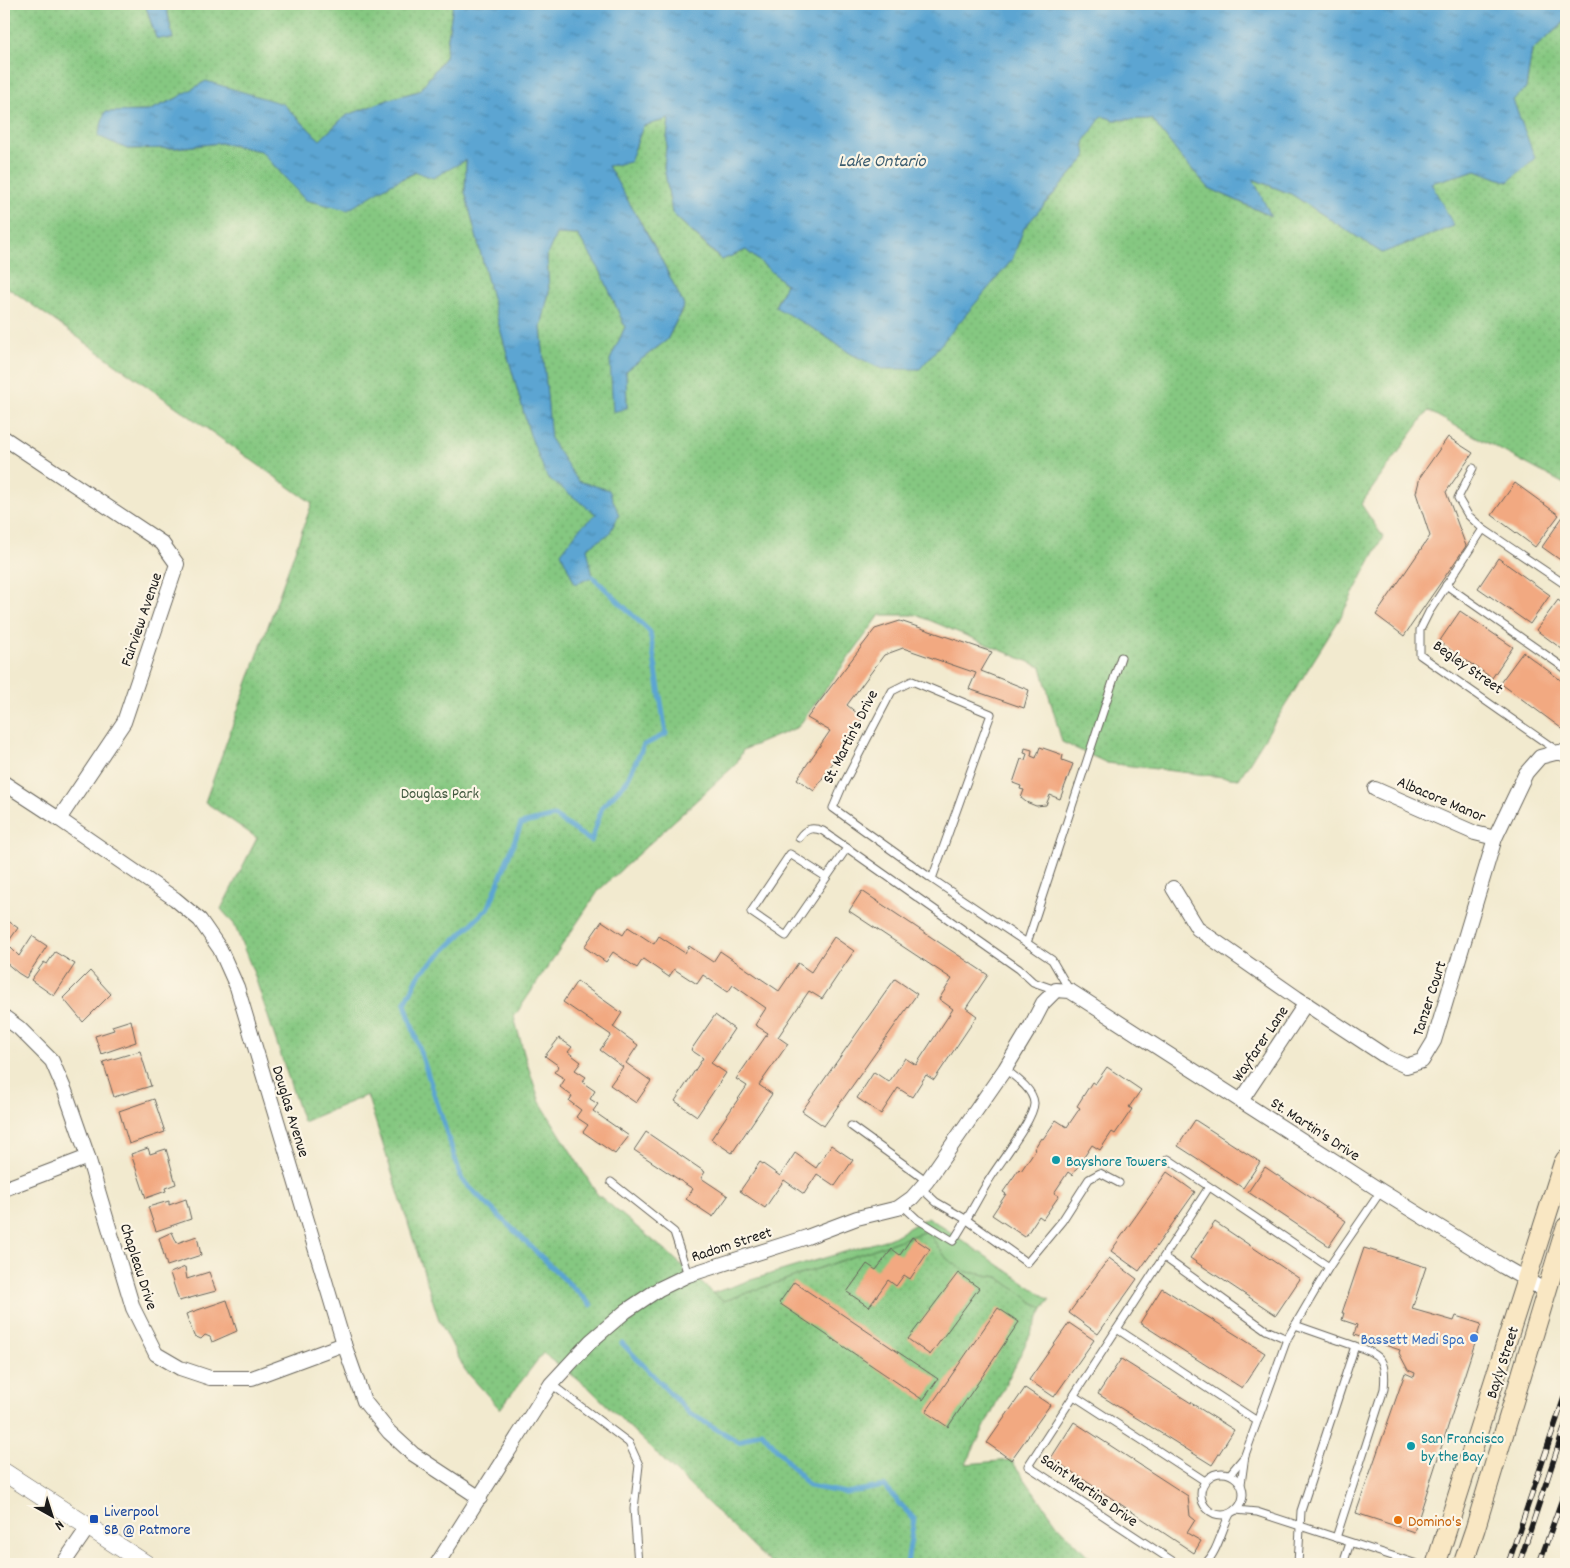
<svg xmlns="http://www.w3.org/2000/svg" width="1570" height="1568" viewBox="0 0 1570 1568" font-family="Dekko,sans-serif">
	<style>
		.green { fill: #85c881; stroke: #50724e }
		.park { fill: url(#park-dots); stroke: #50724e }
		.water { fill: url(#water-ripples); stroke: #3c6077 }
		.lines { fill: none; stroke-linecap: round; stroke-linejoin: round }
		.stream { stroke: #5ba5d2; stroke-width: 5 }
		.building { fill: #f2a981 }
		.service-casing { stroke: #67645b; stroke-width: 9 }
		.minor-casing { stroke: #67645b; stroke-width: 16 }
		.tertiary-casing { stroke: #67645b; stroke-width: 19 }
		.secondary-casing { stroke: #67645b; stroke-width: 21 }
		.service { stroke: #fff; stroke-width: 7 }
		.minor { stroke: #fff; stroke-width: 14 }
		.tertiary { stroke: #fff; stroke-width: 18 }
		.secondary { stroke: #f9e7c3; stroke-width: 19 }
		.rail-casing { stroke: #1c1c1c; stroke-width: 5.5 }
		.rail { stroke: #fcf5e5; stroke-width: 4; stroke-dasharray: 11; stroke-linecap: butt }
		.culture-dot { fill: #0f9aa8; stroke: #fcf5e5; stroke-width: 2 }
		.shop-dot { fill: #3f7fe0; stroke: #fcf5e5; stroke-width: 2 }
		.transit-dot { fill: #1a4fb4; stroke: #fcf5e5; stroke-width: 2 }
		.food-dot { fill: #e8710a; stroke: #fcf5e5; stroke-width: 2 }
		.labels { text-anchor: middle; stroke-width: 4.5; stroke-linejoin: round; paint-order: stroke }
		.street-label { font-size: 16px; fill: #1c1c1c; stroke: #fcf5e5 }
		.park-label { font-size: 16px; fill: #41583f; stroke: #fcf5e5 }
		.culture-label { font-size: 16px; fill: #0d838f; stroke: #fcf5e5; text-anchor: start }
		.shop-label { font-size: 16px; fill: #366cbe; stroke: #fcf5e5; text-anchor: end }
		.transit-label { font-size: 16px; fill: #164399; stroke: #fcf5e5; text-anchor: start }
		.food-label { font-size: 16px; fill: #c56008; stroke: #fcf5e5; text-anchor: start }
		.water-label { font-size: 18px; font-style: italic; fill: #385a6e; stroke: #fcf5e5 }
	</style>
	<defs>
		<pattern id="park-dots" width="8" height="8" patternUnits="userSpaceOnUse" patternTransform="scale(1.25)"><rect width="8" height="8" fill="#85c881"/><path d="M2 2h.1M6 6h.1" fill="none" stroke="#72ab6f" stroke-width="1.8" stroke-linecap="round"/></pattern>
		<pattern id="water-ripples" width="26" height="14" patternUnits="userSpaceOnUse" patternTransform="scale(1.25)"><rect width="26" height="14" fill="#5ba5d2"/><path d="M2 4q2-2 4 0t4 0M15 11q2-2 4 0t4 0" fill="none" stroke="#4a86aa"/></pattern>
	</defs>
	<rect width="100%" height="100%" fill="#fcf5e5"/>
	<filter id="ink" filterUnits="userSpaceOnUse"><feTurbulence type="fractalNoise" baseFrequency=".02" numOctaves="2"/><feDisplacementMap in="SourceGraphic" scale="10" xChannelSelector="R" yChannelSelector="G"/><feConvolveMatrix kernelMatrix="1 2 1 2 8 2 1 2 1" color-interpolation-filters="sRGB"/></filter>
	<filter id="wash" filterUnits="userSpaceOnUse"><feTurbulence type="fractalNoise" baseFrequency=".0096" numOctaves="4" result="noise"/><feDisplacementMap in="SourceGraphic" scale="20" xChannelSelector="R" yChannelSelector="G"/><feGaussianBlur stdDeviation="1.12" result="paint"/><feColorMatrix in="noise" values="0 0 0 0 0 0 0 0 0 0 0 0 0 0 0 0 0 1.4 0 .05"/><feComposite in="paint" operator="in"/></filter>
	<g filter="url(#wash)">
		<rect width="100%" height="100%" fill="#f2eacf"/>
		<polygon class="green" points="928,1217 1050,1300 1043,1309 998,1277 967,1272 946,1259 927,1231 724,1301 713,1293 751,1280 891,1238"/>
		<polygon class="park" points="4,4 145,4 156,38 173,39 166,4 453,4 445,57 419,91 393,98 345,116 320,140 283,104 175,99 148,111 106,112 127,149 175,148 220,143 261,151 305,200 389,185 417,172 433,177 466,160 465,192 499,325 530,434 550,440 541,327 549,292 547,255 556,234 578,235 601,272 625,327 610,360 627,408 626,371 667,340 684,306 657,251 608,166 630,162 643,126 669,119 664,166 672,213 721,260 746,250 786,284 775,306 819,332 851,354 919,369 1012,260 1024,228 1086,157 1083,142 1102,116 1114,120 1152,119 1180,156 1209,188 1270,216 1252,179 1291,194 1382,253 1431,183 1476,170 1508,182 1513,100 1526,88 1532,50 1566,21 1566,485 1428,411 1361,504 1383,537 1339,620 1239,779 1107,763 1062,742 1041,667 917,615 880,615 798,727 743,750 736,764 599,890 514,1017 525,1057 540,1102 597,1194 667,1252 713,1293 724,1301 927,1231 947,1259 967,1272 998,1277 1043,1309 966,1464 1011,1460 1058,1525 1096,1564 771,1564 588,1387 543,1353 500,1409 465,1370 439,1320 367,1095 303,1122 253,971 234,924 221,909 257,838 205,802 312,503 4,285"/>
		<g class="water">
			<polygon points="145,4 166,4 173,39 156,38"/>
			<polygon points="453,4 1566,4 1566,21 1532,50 1526,88 1513,100 1535,158 1508,182 1476,170 1431,183 1454,226 1382,253 1291,194 1253,179 1271,216 1209,188 1180,156 1152,119 1114,120 1102,116 1084,142 1086,157 1024,228 1012,260 920,369 882,369 851,354 819,332 775,307 786,284 746,250 722,260 672,213 664,167 669,119 643,126 630,162 608,166 657,251 684,305 667,340 626,371 627,408 613,412 610,360 625,327 601,272 578,235 556,234 547,255 549,292 541,327 551,440 578,481 609,490 619,515 609,534 587,548 593,577 575,584 561,553 579,529 596,514 547,477 530,435 499,325 465,192 466,160 433,178 416,172 389,185 348,210 305,200 261,151 220,143 175,148 127,149 98,136 105,112 148,111 175,99 206,81 283,104 320,140 345,116 393,98 419,91 445,57"/>
		</g>
		<g class="lines">
			<g class="stream">
				<polyline points="591,1305 462,1180 405,1004 419,975 489,907 521,824 554,816 591,841 602,807 626,782 644,745 666,734 650,632 593,577"/>
				<polyline points="622,1343 689,1413 739,1442 761,1431 809,1486 846,1493 884,1486 914,1519 907,1564"/>
			</g>
		</g>
		<g id="blocks">
			<g class="building">
				<polygon points="1448,437 1473,453 1446,492 1466,546 1404,636 1376,615 1430,536 1416,493 1420,477"/>
				<polygon points="1515,483 1559,515 1535,547 1492,515"/>
				<polygon points="1564,515 1566,516 1566,564 1542,547"/>
				<polygon points="1498,558 1550,595 1530,624 1478,588"/>
				<polygon points="1558,600 1566,606 1566,652 1536,630"/>
				<polygon points="1460,611 1513,647 1492,678 1439,642"/>
				<polygon points="900,621 992,652 981,671 1029,690 1024,708 969,689 976,673 903,648 884,655 847,705 863,718 814,791 797,779 830,731 807,718 875,629"/>
				<polygon points="1523,652 1566,684 1565,731 1500,683"/>
				<polygon points="1040,747 1063,755 1062,760 1073,764 1060,799 1050,795 1046,805 1036,806 1026,802 1021,798 1024,790 1020,789 1021,786 1013,783 1021,759 1025,760 1027,754 1024,753 1025,748 1032,750 1031,756 1036,758"/>
				<polygon points="862,891 988,975 966,1008 977,1016 934,1080 926,1075 912,1097 898,1088 881,1114 857,1098 874,1072 889,1082 905,1058 916,1065 953,1009 939,999 952,979 849,911"/>
				<polygon points="4,918 18,928 4,948"/>
				<polygon points="602,921 623,935 628,927 654,944 659,936 685,953 689,946 713,962 720,951 779,991 798,963 811,972 834,937 854,951 822,999 809,991 778,1037 788,1044 759,1085 772,1094 732,1153 711,1139 747,1086 736,1079 768,1033 755,1025 766,1008 733,985 728,992 703,975 697,984 674,969 669,977 643,959 637,968 613,952 606,962 584,947"/>
				<polygon points="32,936 47,946 26,978 18,973 4,961 4,959 10,947 19,956"/>
				<polygon points="55,952 75,964 54,996 31,980 44,962 47,964"/>
				<polygon points="90,971 111,994 83,1022 63,998"/>
				<polygon points="895,979 917,994 824,1126 802,1111"/>
				<polygon points="577,981 622,1013 613,1027 638,1045 626,1063 651,1081 636,1103 610,1085 623,1067 600,1050 611,1035 563,1002"/>
				<polygon points="715,1015 734,1029 711,1063 726,1073 697,1116 675,1101 703,1058 691,1050"/>
				<polygon points="131,1020 136,1042 101,1054 95,1036 114,1030 112,1026"/>
				<polygon points="559,1038 572,1047 568,1052 581,1062 575,1070 586,1077 582,1082 595,1091 590,1099 598,1104 593,1111 629,1136 615,1154 583,1132 588,1125 576,1117 581,1110 569,1101 572,1096 560,1087 565,1079 554,1072 559,1066 545,1056"/>
				<polygon points="140,1051 151,1086 114,1097 103,1062"/>
				<polygon points="1107,1067 1141,1090 1129,1107 1132,1109 1115,1134 1112,1132 1100,1150 1092,1145 1072,1175 1068,1172 1054,1193 1059,1196 1043,1219 1039,1216 1025,1237 992,1215 1006,1194 1003,1192 1019,1169 1021,1171 1035,1150 1034,1149 1041,1138 1043,1139 1056,1120 1067,1127 1080,1108 1077,1106 1092,1082 1095,1084"/>
				<polygon points="154,1099 165,1132 129,1144 119,1111"/>
				<polygon points="1195,1120 1260,1162 1243,1188 1178,1146"/>
				<polygon points="646,1132 705,1172 701,1178 728,1196 713,1217 686,1199 693,1189 634,1150"/>
				<polygon points="831,1145 853,1160 835,1186 817,1174 804,1194 784,1180 765,1208 740,1191 760,1162 780,1176 795,1153 816,1168"/>
				<polygon points="148,1148 150,1154 166,1149 176,1184 165,1188 166,1191 146,1198 131,1154"/>
				<polygon points="1265,1167 1346,1221 1329,1246 1248,1192"/>
				<polygon points="1167,1172 1195,1192 1139,1271 1111,1251"/>
				<polygon points="186,1199 191,1219 156,1231 148,1207 169,1201 169,1205"/>
				<polygon points="1215,1222 1300,1279 1276,1315 1190,1258"/>
				<polygon points="172,1232 177,1243 197,1236 201,1255 167,1266 159,1238"/>
				<polygon points="912,1237 930,1249 910,1279 904,1275 896,1286 888,1280 869,1307 847,1292 867,1264 876,1270 892,1249 900,1255"/>
				<polygon points="1364,1248 1426,1267 1412,1309 1454,1321 1456,1316 1481,1324 1414,1532 1356,1513 1405,1373 1414,1377 1415,1373 1408,1370 1399,1353 1400,1350 1354,1335 1357,1325 1342,1320 1344,1313 1342,1313"/>
				<polygon points="1109,1258 1137,1279 1098,1334 1069,1313"/>
				<polygon points="185,1267 187,1279 209,1272 216,1291 179,1301 170,1273"/>
				<polygon points="958,1273 979,1288 930,1355 908,1339"/>
				<polygon points="794,1282 938,1379 923,1400 779,1303"/>
				<polygon points="1162,1288 1265,1353 1242,1388 1140,1323"/>
				<polygon points="227,1300 237,1331 212,1342 210,1337 205,1335 201,1339 194,1336 186,1314"/>
				<polygon points="998,1308 1019,1322 948,1427 926,1412"/>
				<polygon points="1069,1323 1094,1340 1054,1397 1029,1380"/>
				<polygon points="1121,1359 1234,1430 1212,1465 1098,1394"/>
				<polygon points="1025,1388 1050,1405 1011,1460 987,1443"/>
				<polygon points="1074,1422 1188,1496 1190,1516 1195,1520 1187,1533 1201,1541 1194,1553 1051,1458"/>
			</g>
		</g>
	</g>
	<g filter="url(#ink)">
		<use href="#blocks" fill-opacity="0" stroke="#67645b" stroke-width="1"/>
		<g class="lines">
			<g class="service-casing">
				<g id="service">
					<polyline points="1473,468 1458,498 1468,515 1483,529 1566,585"/>
					<polyline points="1483,529 1429,612 1420,630 1420,655 1559,752"/>
					<polyline points="1446,585 1566,669"/>
					<path d="M799 838C806 828 812 827 823 831L1019 969 1033 982 1056 990"/>
					<polyline points="826,877 790,854 751,912 786,936 847,848"/>
					<polyline points="932,879 991,714 912,681 892,691 842,787 833,808 932,879 1052,960 1070,991"/>
					<polyline points="1027,943 1121,657"/>
					<polyline points="851,1126 927,1181"/>
					<polyline points="1168,1159 1329,1267"/>
					<polyline points="611,1182 674,1232 688,1275"/>
					<polyline points="921,1188 936,1202 967,1220 1027,1263 1062,1221 1089,1179 1100,1173 1119,1183"/>
					<path d="M902 1205 917 1219 953 1241C965 1223 975 1204 986 1185 995 1168 1035 1119 1034 1103 1033 1089 1015 1077 1005 1069"/>
					<polyline points="1164,1257 1266,1330 1287,1339"/>
					<polyline points="1295,1325 1355,1346 1301,1511 1298,1564"/>
					<polyline points="1117,1329 1257,1421"/>
					<polyline points="551,1384 629,1443 639,1465 634,1509 638,1564"/>
					<polyline points="1074,1396 1205,1481"/>
					<circle cx="1222" cy="1494" r="21"/>
					<polyline points="1230,1474 1245,1456"/>
					<polyline points="1241,1484 1245,1455 1287,1339 1329,1267 1381,1191"/>
					<polyline points="1236,1510 1257,1512 1417,1564"/>
					<path d="M1336 1538 1384 1389C1387 1361 1382 1354 1355 1346"/>
					<polyline points="1177,1564 1028,1466 1209,1187"/>
					<path d="M1205 1564C1218 1551 1221 1531 1230 1514"/>
					<polyline points="1343,1564 1350,1543"/>
				</g>
			</g>
			<g class="minor-casing">
				<g id="minor">
					<polyline points="4,438 162,543 177,564 124,722 59,819"/>
					<polyline points="4,783 59,819 175,899 200,920 220,949 237,987 344,1344 364,1401 389,1432 413,1454 480,1498"/>
					<polyline points="1375,789 1475,833 1495,838"/>
					<polyline points="1173,888 1198,929 1297,998 1388,1058 1406,1066 1422,1061 1434,1041 1495,838 1526,773 1540,757 1559,752 1566,755"/>
					<polyline points="4,1017 19,1028 52,1061 65,1091 88,1157 133,1308 156,1354 180,1368 210,1378 252,1378 344,1344"/>
					<polyline points="1241,1101 1306,1003"/>
					<polyline points="4,1189 88,1157"/>
					<polyline points="63,1564 89,1526"/>
					<polyline points="437,1564 551,1384 591,1341 626,1311 659,1289 688,1275 807,1237 857,1218 898,1208 912,1198 927,1181 1005,1069 1031,1026 1043,1003 1056,990 1070,991 1381,1191 1504,1267 1546,1291"/>
				</g>
			</g>
			<g class="tertiary-casing">
				<polyline id="tertiary" points="4,1472 146,1564"/>
			</g>
			<g class="secondary-casing">
				<g id="secondary">
					<polyline points="1436,1564 1563,1164 1566,1159"/>
					<polyline points="1463,1564 1475,1529 1566,1227"/>
				</g>
			</g>
			<use href="#service" class="service"/>
			<use href="#minor" class="minor"/>
			<use href="#tertiary" class="tertiary"/>
			<use href="#secondary" class="secondary"/>
			<g class="rail-casing">
				<g id="rail">
					<polyline points="1508,1564 1566,1392"/>
					<polyline points="1519,1564 1566,1423"/>
					<polyline points="1539,1564 1566,1488"/>
				</g>
			</g>
			<use href="#rail" class="rail"/>
		</g>
	</g>
	<g class="culture-dot">
		<circle cx="1056" cy="1160" r="5"/>
		<circle cx="1411" cy="1446" r="5"/>
	</g>
	<circle class="shop-dot" cx="1474" cy="1338" r="5"/>
	<rect class="transit-dot" x="89" y="1514" width="10" height="10" rx="2.5"/>
	<circle class="food-dot" cx="1398" cy="1520" r="5"/>
	<g class="labels">
		<g class="street-label">
			<text transform="translate(140 619) rotate(-71)" y="6">Fairview Avenue</text>
			<text transform="translate(1469 666) rotate(35)" y="6">Begley Street</text>
			<text transform="translate(849 736) rotate(-63)" y="6">St. Martin's Drive</text>
			<text transform="translate(1442 798) rotate(23)" y="6">Albacore Manor</text>
			<text transform="translate(1428 998) rotate(-72)" y="6">Tanzer Court</text>
			<text transform="translate(1259 1043) rotate(-56)" y="6">Wayfarer Lane</text>
			<text transform="translate(292 1111) rotate(73)" y="6">Douglas Avenue</text>
			<text transform="translate(1316 1128) rotate(33)" y="6">St. Martin's Drive</text>
			<text transform="translate(731 1243) rotate(-18)" y="6">Radom Street</text>
			<text transform="translate(140 1266) rotate(72)" y="6">Chapleau Drive</text>
			<text transform="translate(1501 1362) rotate(-72)" y="6">Bayly Street</text>
			<text transform="translate(1090 1489) rotate(35)" y="6">Saint Martins Drive</text>
		</g>
		<g class="park-label">
			<text x="440" y="798">Douglas Park</text>
		</g>
		<g class="culture-label">
			<text x="1066" y="1166">Bayshore Towers</text>
			<text x="1421" y="1443">San Francisco<tspan x="1421" dy="18">by the Bay</tspan></text>
		</g>
		<g class="shop-label">
			<text x="1464" y="1344">Bassett Medi Spa</text>
		</g>
		<g class="transit-label">
			<text x="104" y="1516">Liverpool<tspan x="104" dy="18">SB @ Patmore</tspan></text>
		</g>
		<g class="food-label">
			<text x="1408" y="1526">Domino's</text>
		</g>
		<g class="water-label">
			<text x="882" y="166">Lake Ontario</text>
		</g>
	</g>
	<rect width="1570" height="1568" fill="none" stroke="#fcf5e5" stroke-width="20"/>
	<g transform="translate(52 1516) rotate(141)" stroke="#fcf5e5" stroke-width="4" paint-order="stroke">
	<path d="M0-4L9 19L0 12L-9 19Z" fill="#1c1c1c"/>
	<text y="-8" font-size="14" font-weight="bold" text-anchor="middle" fill="#1c1c1c">N</text>
	</g>
</svg>
